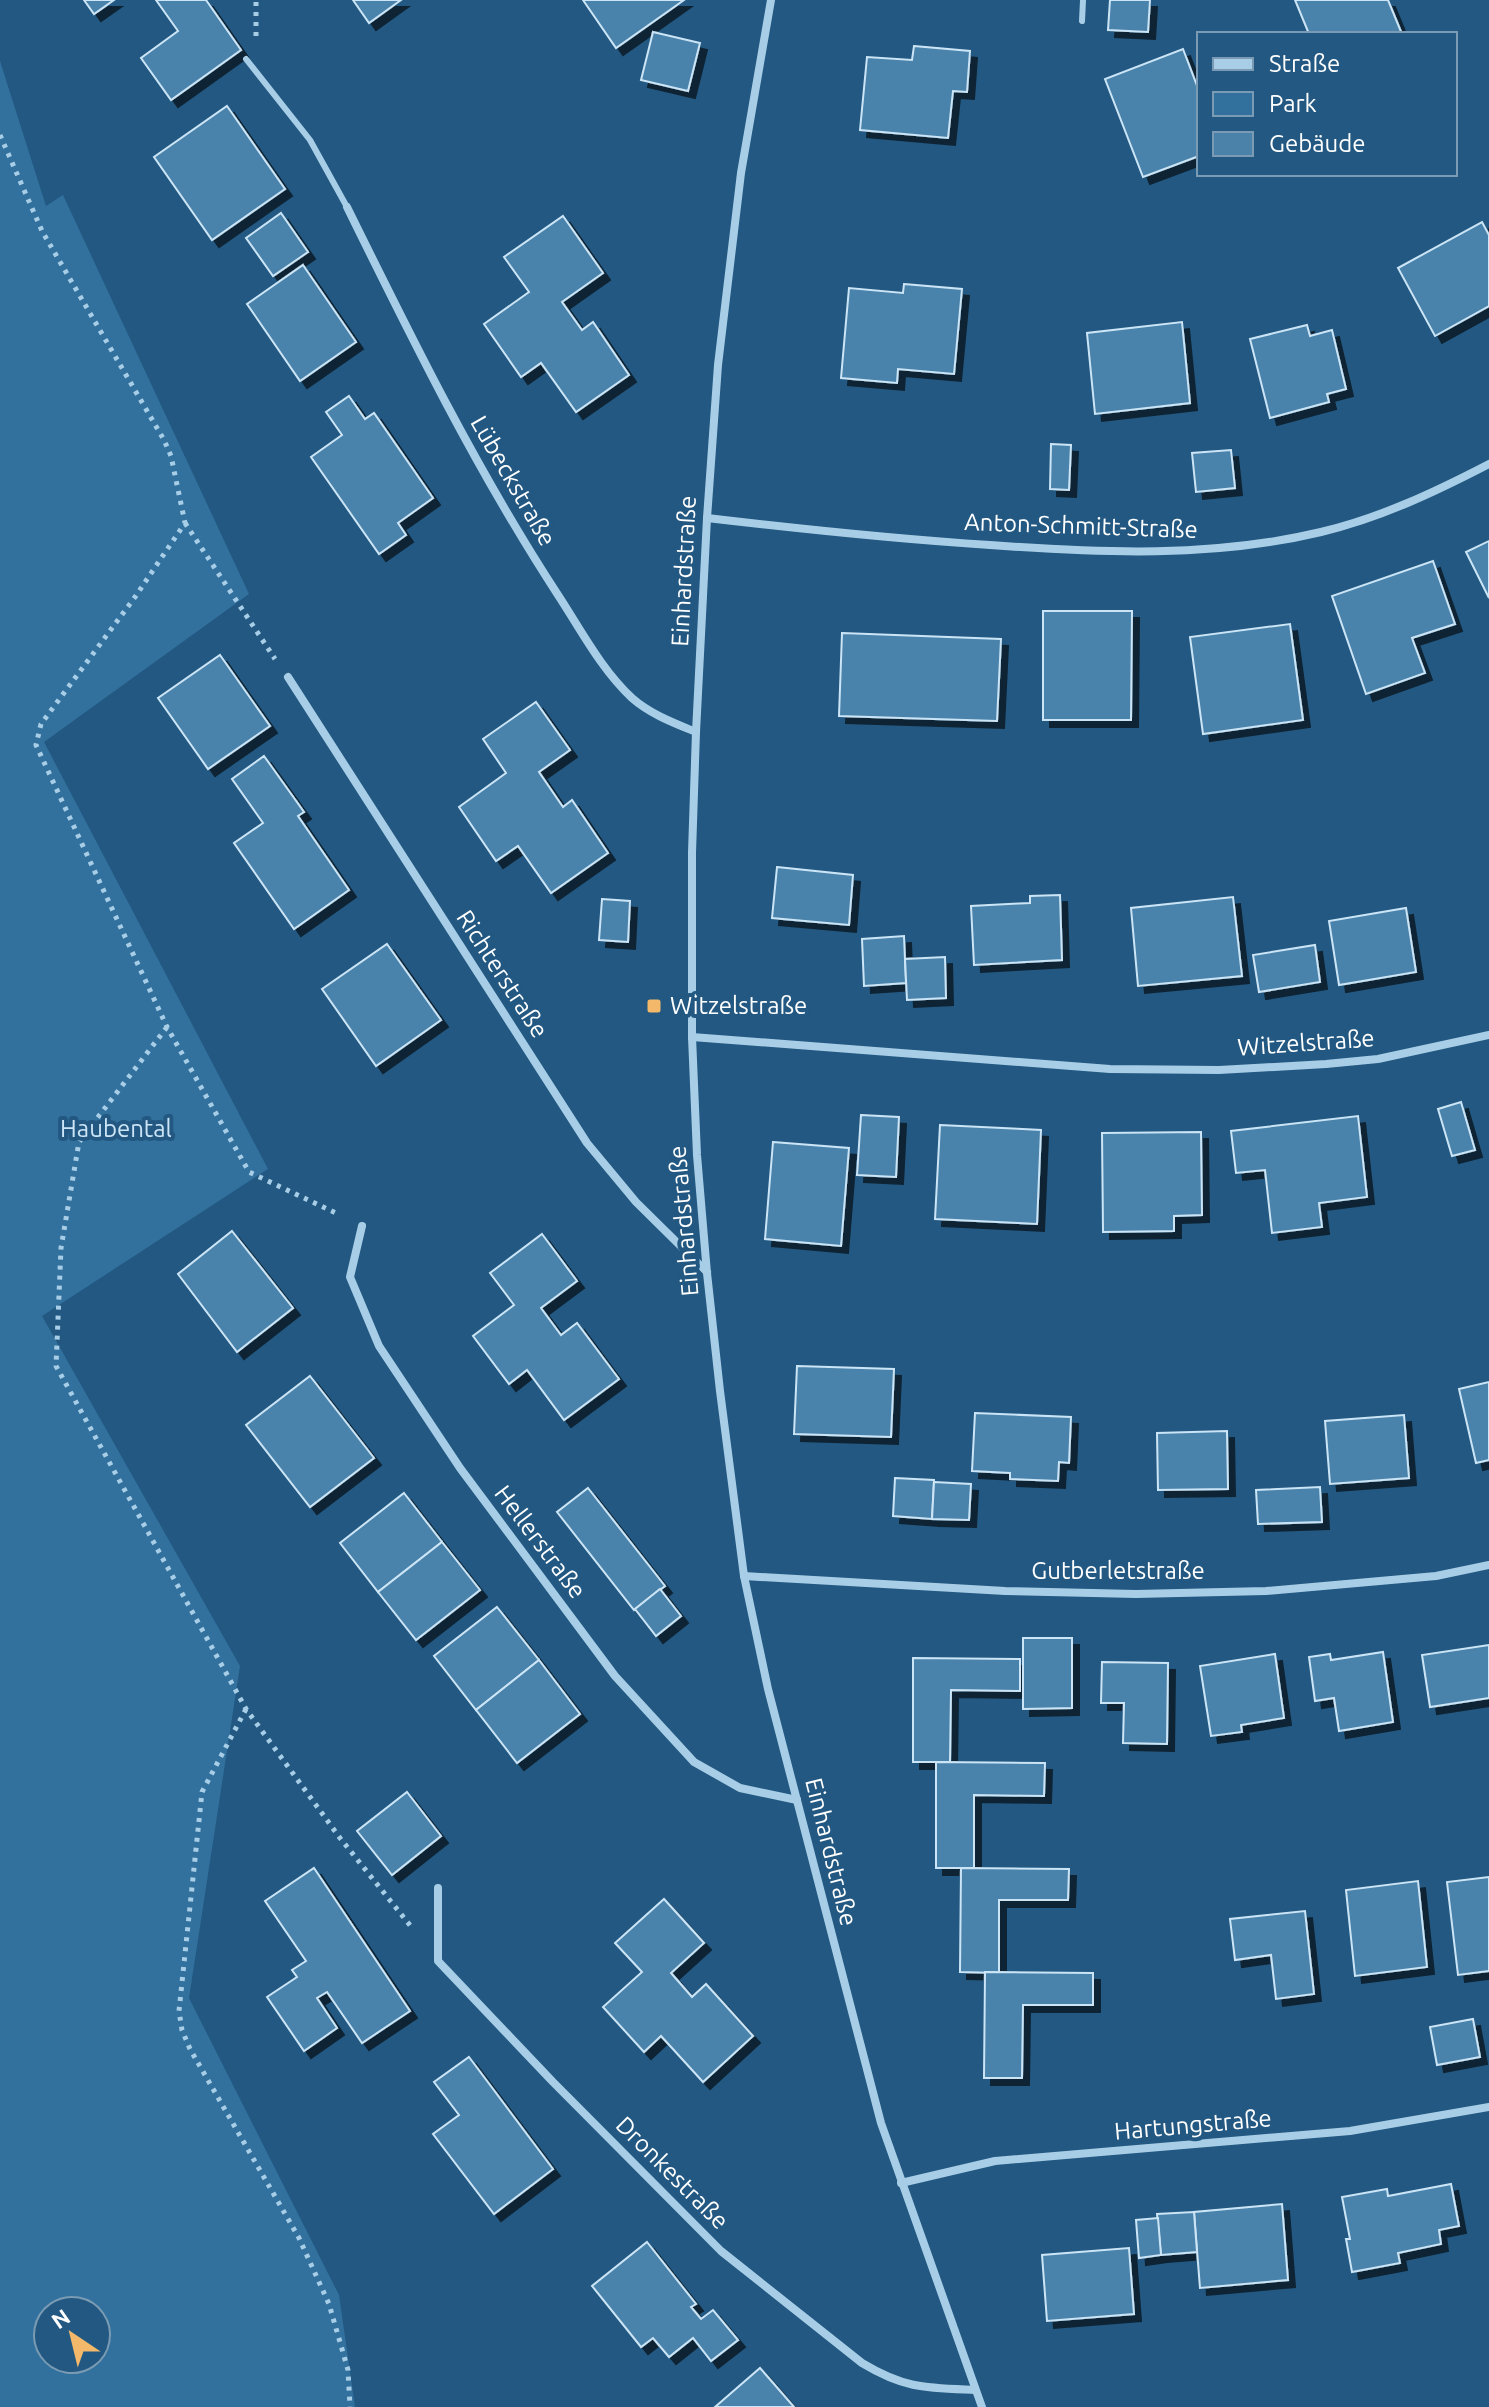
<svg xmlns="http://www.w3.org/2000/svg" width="1489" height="2407" viewBox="0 0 1489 2407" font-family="Ubuntu,sans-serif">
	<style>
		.green { fill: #32719d; fill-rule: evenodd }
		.building { fill: #4a82aa; stroke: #cbe5f6; stroke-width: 2; filter: url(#shadow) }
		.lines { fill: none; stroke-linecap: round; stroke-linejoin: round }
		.path { stroke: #a8cee7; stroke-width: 5; stroke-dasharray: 4 6; stroke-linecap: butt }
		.service { stroke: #a8cee7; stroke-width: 6 }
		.minor { stroke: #a8cee7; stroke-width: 8 }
		.poi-dot { fill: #f4b86a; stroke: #225881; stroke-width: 3 }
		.labels { text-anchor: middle; stroke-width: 8; stroke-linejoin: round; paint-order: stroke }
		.street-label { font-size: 24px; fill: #fff; stroke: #225881 }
		.poi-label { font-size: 24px; fill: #fff; stroke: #225881; text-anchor: start }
		.park-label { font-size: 24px; fill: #cbe5f6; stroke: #225881 }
	</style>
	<defs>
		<filter id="shadow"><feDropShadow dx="7" dy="7" stdDeviation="0" flood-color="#0009"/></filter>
	</defs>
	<rect width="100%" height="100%" fill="#225881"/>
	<path class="green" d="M0 61 46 206 63 195 249 594 44 742 268 1169 42 1316 240 1666 189 1998 339 2295 355 2407H0ZM96 2311V2359H48V2311Z"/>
	<g class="building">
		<polygon points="84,0 114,0 94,14"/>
		<polygon points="156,0 206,0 241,50 171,100 141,58 178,31"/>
		<polygon points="353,0 401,0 369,23"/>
		<polygon points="583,0 684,0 616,48"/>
		<polygon points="1110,0 1150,0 1148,32 1108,30"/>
		<polygon points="1295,0 1388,0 1402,34 1309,34"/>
		<polygon points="653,32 700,43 688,91 641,80"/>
		<polygon points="914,46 970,51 967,92 953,91 948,138 860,130 867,57 912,60"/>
		<polygon points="1183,49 1199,91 1199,156 1143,177 1105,79"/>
		<polygon points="227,106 285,189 212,240 154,157"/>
		<polygon points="281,213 308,252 273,276 246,238"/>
		<polygon points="563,216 603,273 562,302 582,330 593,322 629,375 576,412 541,363 521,377 484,324 529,292 504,257"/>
		<polygon points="1482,222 1489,235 1489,306 1435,336 1398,268"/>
		<polygon points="303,265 356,342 300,381 247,304"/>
		<polygon points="904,284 962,289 954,374 898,369 897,383 841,378 849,288 903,293"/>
		<polygon points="1182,322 1190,403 1095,414 1087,333"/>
		<polygon points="1307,325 1310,336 1332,330 1346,389 1327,394 1329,402 1270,418 1250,339"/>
		<polygon points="349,396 365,419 374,413 433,498 398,523 406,535 379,554 311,457 342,435 326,412"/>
		<polygon points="1051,444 1071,445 1069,490 1050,489"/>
		<polygon points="1231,450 1235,488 1196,492 1192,453"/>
		<polygon points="1489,541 1489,598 1466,552"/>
		<polygon points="1433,561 1455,624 1412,638 1425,673 1366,694 1332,596"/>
		<polygon points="1043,611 1132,611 1131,720 1043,720"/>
		<polygon points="1290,624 1303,720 1203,734 1190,637"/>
		<polygon points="842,633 1001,639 997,721 839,716"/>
		<polygon points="220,655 270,726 208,769 158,698"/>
		<polygon points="536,702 570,750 539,772 563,807 572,800 608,853 551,893 518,846 496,861 459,807 506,773 483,739"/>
		<polygon points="264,756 304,812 298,816 349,890 294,929 234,843 263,823 232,779"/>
		<polygon points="777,867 853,875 849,925 772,918"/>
		<polygon points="1060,895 1062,960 974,965 971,906 1030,903 1030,896"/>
		<polygon points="1233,897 1242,976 1138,986 1131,908"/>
		<polygon points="602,899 630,901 628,942 599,940"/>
		<polygon points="1406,908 1416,972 1339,985 1329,921"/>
		<polygon points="904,936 906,983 864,986 862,939"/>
		<polygon points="387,944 441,1020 376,1066 322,989"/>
		<polygon points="1315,945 1320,982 1259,992 1253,955"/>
		<polygon points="945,957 946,998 907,1000 905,959"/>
		<polygon points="1461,1102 1475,1150 1452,1156 1438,1109"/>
		<polygon points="861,1115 899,1117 896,1177 857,1175"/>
		<polygon points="1358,1116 1367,1197 1319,1203 1322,1227 1272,1233 1265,1170 1236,1173 1231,1131"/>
		<polygon points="940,1125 1041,1130 1037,1224 935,1219"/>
		<polygon points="1201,1132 1202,1215 1174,1216 1174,1231 1103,1232 1102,1133"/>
		<polygon points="773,1142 849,1148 841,1246 765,1239"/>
		<polygon points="232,1231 293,1308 237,1352 178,1274"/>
		<polygon points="542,1234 577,1281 541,1308 561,1335 577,1323 619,1379 564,1420 527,1370 509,1384 473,1336 514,1305 490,1273"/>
		<polygon points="797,1366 894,1369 891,1437 794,1434"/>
		<polygon points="310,1376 374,1458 310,1507 246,1425"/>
		<polygon points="1489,1382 1489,1460 1476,1463 1459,1389"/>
		<polygon points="975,1413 1071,1417 1069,1463 1059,1462 1058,1481 1010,1479 1010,1473 972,1471"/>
		<polygon points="1404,1415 1409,1478 1330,1484 1325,1421"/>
		<polygon points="1227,1431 1228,1489 1158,1490 1157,1433"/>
		<polygon points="895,1478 934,1480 932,1519 893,1516"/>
		<polygon points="934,1482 971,1484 969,1520 932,1519"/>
		<polygon points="1320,1487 1322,1522 1258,1524 1256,1490"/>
		<polygon points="588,1488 665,1586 634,1610 557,1512"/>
		<polygon points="404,1493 442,1542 378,1592 340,1543"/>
		<polygon points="442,1542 480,1590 416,1640 378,1592"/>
		<polygon points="660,1589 681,1616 656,1636 635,1609"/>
		<polygon points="497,1607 539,1660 476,1710 434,1656"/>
		<polygon points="1023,1638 1072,1638 1072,1708 1023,1709"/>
		<polygon points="1489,1645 1489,1698 1430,1707 1422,1655"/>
		<polygon points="1383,1652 1393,1722 1339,1731 1334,1698 1315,1701 1309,1657 1330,1654 1331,1660"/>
		<polygon points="1275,1654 1284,1718 1241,1725 1242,1732 1211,1736 1200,1666"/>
		<polygon points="913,1658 1020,1659 1020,1691 951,1690 950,1762 913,1762"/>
		<polygon points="539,1660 580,1714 517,1763 476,1710"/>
		<polygon points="1102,1662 1168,1663 1167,1744 1123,1743 1124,1703 1101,1703"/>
		<polygon points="936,1762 1045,1763 1044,1796 974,1795 974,1868 936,1868"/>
		<polygon points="407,1792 441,1836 392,1875 357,1831"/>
		<polygon points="314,1868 410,2011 362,2043 327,1992 317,1998 337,2028 304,2051 267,1997 297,1977 292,1970 306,1961 265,1901"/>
		<polygon points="961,1868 1069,1869 1068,1900 999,1900 999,1973 960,1972"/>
		<polygon points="1489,1877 1489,1971 1458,1975 1447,1882"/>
		<polygon points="1418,1881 1427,1967 1355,1976 1346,1890"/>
		<polygon points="664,1899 704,1943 671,1973 692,1997 706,1984 753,2036 703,2082 661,2036 644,2052 603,2007 642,1972 615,1943"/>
		<polygon points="1305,1911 1314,1994 1276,1999 1271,1955 1235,1960 1230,1919"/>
		<polygon points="985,1972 1093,1973 1093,2005 1023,2005 1022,2078 984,2078"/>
		<polygon points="1473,2019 1480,2057 1437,2065 1430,2027"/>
		<polygon points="469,2057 553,2169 494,2214 433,2134 459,2115 434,2082"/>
		<polygon points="1451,2184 1459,2226 1439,2230 1441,2244 1398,2253 1400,2263 1352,2272 1346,2239 1350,2239 1342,2197 1387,2189 1388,2196"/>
		<polygon points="1282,2204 1288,2280 1200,2288 1194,2212"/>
		<polygon points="1194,2212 1197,2252 1161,2255 1157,2214"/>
		<polygon points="1158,2218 1161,2255 1139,2258 1136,2220"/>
		<polygon points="647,2242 696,2304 691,2307 701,2319 713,2310 738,2340 711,2361 693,2338 669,2357 653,2338 641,2347 592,2286"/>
		<polygon points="1129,2248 1134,2314 1047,2321 1042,2255"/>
		<polygon points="760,2368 794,2407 715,2407"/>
	</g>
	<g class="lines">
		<g class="path">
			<polyline points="256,36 256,0"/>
			<polyline points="0,135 42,231 164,440 171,456 185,523 135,597 41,724 36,745 167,1027 249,1172 340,1215"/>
			<polyline points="185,523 275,659"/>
			<polyline points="167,1027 79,1142 61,1248 56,1366 246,1709 340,1838 413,1929"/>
			<polyline points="246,1709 202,1792 179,2011 182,2030 190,2049 299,2238 329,2304 348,2370 350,2407"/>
		</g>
		<g class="service">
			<polyline points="1082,21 1083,0"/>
			<polyline points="246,59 310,140 347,207"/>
		</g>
		<g class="minor">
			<polyline points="771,0 741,173 718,365 707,518 696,732 692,853 692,1037 697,1155 707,1273 720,1391 744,1576 768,1689 881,2123 982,2407"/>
			<path d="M347 207C412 339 477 471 558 595 581 630 601 669 632 698 650 714 674 723 696 732"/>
			<path d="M707 518C801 529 895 539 990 545 1101 553 1212 558 1321 532 1380 518 1435 492 1489 464"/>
			<polyline points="288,677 587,1143 636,1202 707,1272"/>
			<polyline points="692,1037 1110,1069 1219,1070 1326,1064 1378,1059 1489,1035"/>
			<polyline points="362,1226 350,1277 379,1346 460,1468 615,1676 694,1762 740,1788 797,1800"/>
			<polyline points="744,1576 1005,1591 1136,1594 1266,1591 1436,1576 1489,1565"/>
			<path d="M438 1888V1961L553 2082 721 2251 862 2363C905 2389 927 2388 975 2390"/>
			<polyline points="901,2183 995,2161 1350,2131 1489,2107"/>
		</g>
	</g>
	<rect class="poi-dot" x="646" y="998" width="16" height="16" rx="4"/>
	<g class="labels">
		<g class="street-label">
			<text transform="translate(513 481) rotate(60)" y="8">Lübeckstraße</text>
			<text transform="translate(1081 526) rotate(2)" y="8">Anton-Schmitt-Straße</text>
			<text transform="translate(684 571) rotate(-87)" y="8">Einhardstraße</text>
			<text transform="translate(502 974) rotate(57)" y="8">Richterstraße</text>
			<text transform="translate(1306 1043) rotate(-4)" y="8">Witzelstraße</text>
			<text transform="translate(684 1221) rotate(-95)" y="8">Einhardstraße</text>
			<text transform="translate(540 1542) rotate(53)" y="8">Hellerstraße</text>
			<text x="1118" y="1579">Gutberletstraße</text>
			<text transform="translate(831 1852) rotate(76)" y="8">Einhardstraße</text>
			<text transform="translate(1193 2125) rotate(-5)" y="8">Hartungstraße</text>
			<text transform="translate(672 2173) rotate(45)" y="8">Dronkestraße</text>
		</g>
		<g class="poi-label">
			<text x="670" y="1014">Witzelstraße</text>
		</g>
		<g class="park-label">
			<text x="116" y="1137">Haubental</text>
		</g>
	</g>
	<rect x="1197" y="32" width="260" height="144" fill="#225881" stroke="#7a9bb3" stroke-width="2"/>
	<rect x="1213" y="58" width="40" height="12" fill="#a8cee7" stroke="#7a9bb3" stroke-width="2"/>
	<text x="1269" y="72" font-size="24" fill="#ffffff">Straße</text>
	<rect x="1213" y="92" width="40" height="24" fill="#32719d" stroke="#7a9bb3" stroke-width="2"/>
	<text x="1269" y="112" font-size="24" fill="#ffffff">Park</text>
	<rect x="1213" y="132" width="40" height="24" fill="#4a82aa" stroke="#7a9bb3" stroke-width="2"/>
	<text x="1269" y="152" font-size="24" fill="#ffffff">Gebäude</text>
	<g transform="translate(72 2335) rotate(325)"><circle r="38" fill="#225881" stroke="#7a9bb3" stroke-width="2"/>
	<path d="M0-6L14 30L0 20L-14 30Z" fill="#f4b86a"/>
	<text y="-12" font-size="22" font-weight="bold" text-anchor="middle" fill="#ffffff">N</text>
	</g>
</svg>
